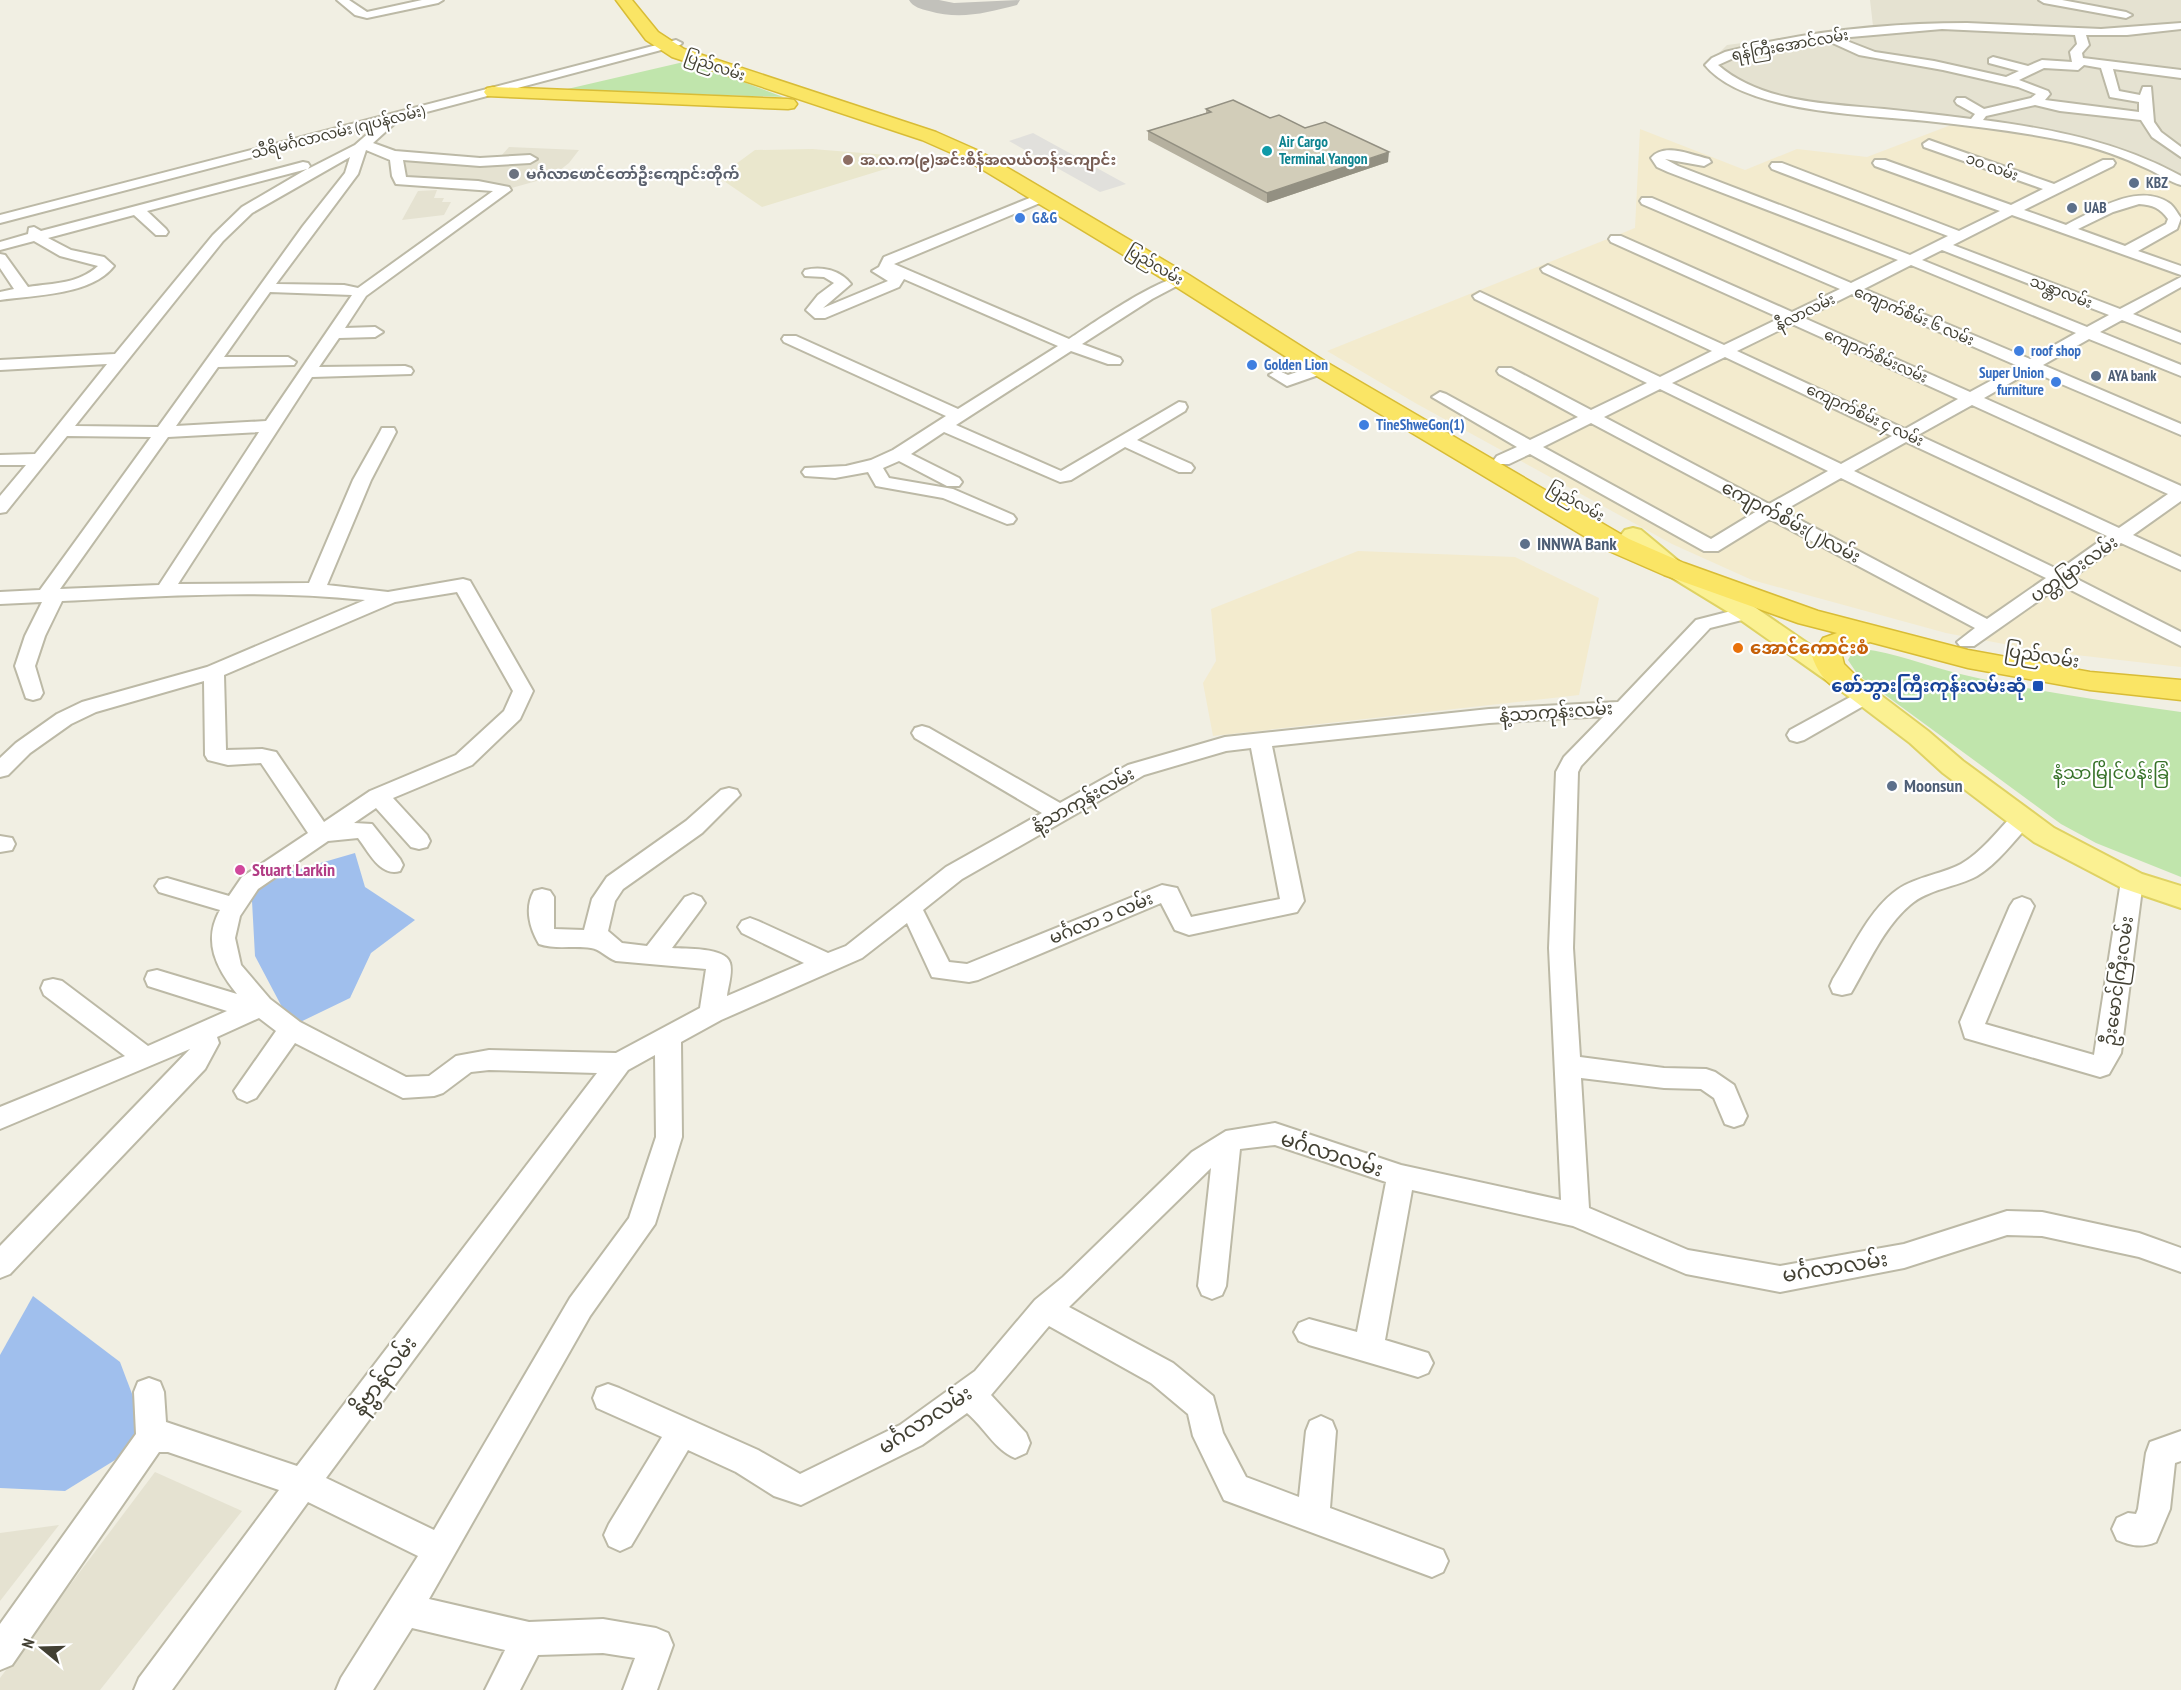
<svg xmlns="http://www.w3.org/2000/svg" width="2181" height="1690" viewBox="0 0 2181 1690" font-family="'PT Sans Narrow','Noto Sans Myanmar',sans-serif">
	<style>
		.residential { fill: #e5e2d1 }
		.commercial { fill: #f3ebce }
		.education { fill: #eae7cd }
		.green { fill: #c0e5ac }
		.parking { fill: #e1e0dc }
		.water { fill: #a0bfed }
		.lines { fill: none; stroke-linecap: round; stroke-linejoin: round }
		.taxiway { fill: #c2c1bb; fill-rule: evenodd }
		.minor-casing { stroke: #bcb9a6; stroke-width: 4 }
		.major-casing { stroke: #dfd263; stroke-width: 4 }
		.highway-casing { stroke: #d8bc36; stroke-width: 3 }
		.minor { fill: #fff; fill-rule: evenodd }
		.major { fill: #fbf192; fill-rule: evenodd }
		.highway { fill: #fae565; fill-rule: evenodd }
		.wall { fill: #b5b09f }
		.shaded-wall { fill: #939082 }
		.building { fill: #d2cdb9; stroke: #939082; stroke-width: 1.5 }
		.culture-dot { fill: #0f9aa8; stroke: #fff; stroke-width: 2 }
		.education-dot { fill: #8d6e63; stroke: #fff; stroke-width: 2 }
		.worship-dot { fill: #6b7280; stroke: #fff; stroke-width: 2 }
		.service-dot { fill: #5c6f8a; stroke: #fff; stroke-width: 2 }
		.shop-dot { fill: #3f7fe0; stroke: #fff; stroke-width: 2 }
		.food-dot { fill: #e8710a; stroke: #fff; stroke-width: 2 }
		.transit-dot { fill: #1a4fb4; stroke: #fff; stroke-width: 2 }
		.hotel-dot { fill: #d1479c; stroke: #fff; stroke-width: 2 }
		.labels { text-anchor: middle; stroke-width: 4.5; stroke-linejoin: round; paint-order: stroke }
		.far-street-label { font-size: 15px; fill: #424033; stroke: #fff }
		.far-culture-label { font-size: 15px; font-weight: bold; fill: #0d838f; stroke: #fff; text-anchor: start }
		.far-education-label { font-size: 15px; font-weight: bold; fill: #785e54; stroke: #fff; text-anchor: start }
		.far-worship-label { font-size: 15px; font-weight: bold; fill: #5b616d; stroke: #fff; text-anchor: start }
		.far-service-label { font-size: 15px; font-weight: bold; fill: #4e5e75; stroke: #fff; text-anchor: start }
		.far-shop-label { font-size: 15px; font-weight: bold; fill: #366cbe; stroke: #fff; text-anchor: start }
		.street-label { font-size: 18px; fill: #424033; stroke: #fff }
		.service-label { font-size: 18px; font-weight: bold; fill: #4e5e75; stroke: #fff; text-anchor: start }
		.food-label { font-size: 18px; font-weight: bold; fill: #c56008; stroke: #fff; text-anchor: start }
		.transit-label { font-size: 18px; font-weight: bold; fill: #164399; stroke: #fff; text-anchor: end }
		.park-label { font-size: 18px; fill: #377229; stroke: #fff }
		.hotel-label { font-size: 18px; font-weight: bold; fill: #b23c85; stroke: #fff; text-anchor: start }
		.near-street-label { font-size: 21px; fill: #424033; stroke: #fff }
	</style>
	<rect width="100%" height="100%" fill="#f1efe3"/>
	<g class="residential">
		<polygon points="1870,0 2181,0 2181,185 2167,177 2071,141 1790,104 1754,95 1737,89 1705,67 1727,45 1873,26"/>
		<polygon points="509,147 579,150 569,163 551,177 504,190 479,181 432,184 405,175 406,160 494,164"/>
		<polygon points="437,190 434,198 444,198 442,202 451,202 444,215 402,220 418,191"/>
		<polygon points="155,1472 242,1511 100,1690 0,1690 0,1678"/>
		<polygon points="59,1525 0,1601 0,1533"/>
	</g>
	<g class="commercial">
		<polygon points="1951,125 2071,141 2104,150 2167,177 2181,185 2181,667 2041,651 1946,633 1752,580 1672,544 1417,404 1327,351 1635,228 1640,129 1745,170 1797,149 1867,157"/>
		<polygon points="1358,551 1515,557 1599,598 1579,695 1213,736 1203,683 1216,661 1211,609"/>
	</g>
	<polygon class="education" points="812,149 888,155 892,167 762,207 718,177 755,150"/>
	<g class="green">
		<polygon points="688,61 783,97 563,90"/>
		<path d="M1863 649C1895 653 1925 665 1956 673 2030 691 2106 701 2181 712V877L2096 843 2061 824 1858 675 1848 660 1852 653Z"/>
	</g>
	<polygon class="parking" points="1033,133 1126,184 1100,192 1009,141"/>
	<g class="water">
		<polygon points="355,853 365,887 415,920 371,953 350,998 292,1026 255,956 251,883"/>
		<polygon points="33,1296 120,1362 149,1439 65,1491 0,1488 0,1355"/>
	</g>
	<g class="lines">
		<path class="taxiway" d="M909 0H939L954 3 1020 0 1017 5C986 13 960 20 929 11 921 9 913 7 909 0Z"/>
		<g class="minor-casing">
			<g id="minor">
				<polygon points="337,0 349,0 367,12 422,0 443,0 438,3 367,18 355,15"/>
				<polygon points="2039,0 2062,0 2126,12 2132,15 2126,18 2044,3"/>
				<path d="M1967 23 2101 29 2181 23V29L2127 35H2086L2089 45 2082 53 2083 58 2181 70V78L2113 69 2119 91 2140 95 2143 87H2151L2154 122 2161 132 2181 147V157L2152 137 2141 120 2060 111 2035 105 1986 116 1983 120C2052 129 2119 142 2181 176V185C2170 182 2159 174 2148 169 2123 157 2098 148 2071 142 2023 132 1975 126 1927 121 1867 115 1744 113 1705 65L1712 58 1725 52C1803 32 1887 23 1967 23ZM1942 29 2075 35 2077 44 2070 52 2072 62 2042 60 2028 66 1993 57 1989 59V63L2019 71 2006 77 1934 61 1875 52 1839 38ZM1826 40 1859 55 1943 70 2018 87 2036 94 2031 98 1984 109 1965 98H1957L1955 101 1957 104 1975 114 1971 119C1942 115 1913 112 1884 109 1829 104 1762 103 1718 65L1738 56ZM2084 65 2101 68 2110 97 2139 102V112L2045 100 2050 94 2048 91 2019 80 2044 68 2078 70Z"/>
				<path d="M676 40 682 43 680 45 396 120 394 124 373 143 395 151 480 158 530 155 537 159 530 163 480 166 403 160 406 177 478 181 509 187 511 190 366 296 345 328 375 327 383 332 375 337 339 338 319 367 405 366 411 368 413 371 411 374 312 377 178 584 309 583 353 480 380 432 382 428H394L396 432 371 480 327 585 388 592 463 579 470 581 533 691 520 719 472 765 393 798 427 835 430 841 427 847 419 849 411 847 376 808 354 823 372 824 400 859 403 865 400 871C380 877 369 852 358 838L328 841 258 889 240 916 235 938 241 965 270 999 300 1022 406 1077 429 1076 456 1056 489 1050 616 1053 700 1008 706 969 616 961C607 958 600 949 591 948 574 945 556 950 539 944 530 929 524 908 534 891L542 889 550 891 554 897V929L584 930 592 899 607 877 686 821 721 790 729 788 737 790 740 795 702 833 623 889 615 901 608 931 622 943 647 946 685 897 693 894 701 897 705 903 701 909 672 948C685 949 726 947 730 963 733 972 728 987 727 996L804 963 742 933 738 927 742 921 750 918 758 921 828 953 846 946 946 867 1042 813 915 738 912 733 915 728 922 726 929 728 1060 803 1128 765 1225 737 1489 709 1618 702 1696 620 1747 607 1754 609 1757 613 1754 617 1710 628 1581 766 1578 772 1573 948 1580 1057 1664 1068 1706 1069 1715 1072 1734 1085 1747 1116 1743 1124 1734 1127 1725 1124 1714 1098 1701 1089 1664 1088 1581 1078 1589 1208 1688 1250 1780 1266 1904 1244 2007 1211 2042 1212 2139 1233 2181 1248V1272L2139 1257 2042 1236 2007 1235 1904 1268 1780 1292 1686 1274 1573 1226 1412 1190 1385 1340 1428 1353 1433 1363 1428 1373 1418 1377 1309 1345 1299 1341 1294 1332 1299 1323 1309 1319 1357 1332 1386 1182 1275 1145 1240 1149 1226 1286 1222 1295 1212 1299 1202 1295 1198 1286 1211 1168 1069 1307 1173 1363 1213 1396 1223 1433 1246 1477 1299 1497 1306 1431 1310 1421 1321 1416 1332 1421 1336 1431 1330 1508 1443 1550 1448 1561 1443 1572 1432 1577 1224 1500 1193 1436 1188 1414 1151 1383 1049 1326 991 1395 1026 1433 1030 1443 1026 1453 1015 1458C995 1450 984 1427 967 1413L922 1445 801 1505 774 1496 736 1472 688 1450 631 1546 620 1551 609 1546 604 1535 609 1524 662 1437 597 1408 593 1398 597 1388 608 1384 619 1388 758 1450 800 1474 900 1425 975 1371 1035 1300 1063 1277 1192 1152 1226 1131 1275 1123 1401 1165 1561 1200 1549 948 1556 772 1564 757 1604 716 1489 723 1272 746 1304 901 1297 912 1189 935 1175 930 1161 903 978 980 969 982 932 977 907 923 862 958 721 1020 681 1042 682 1137 655 1224 590 1316 429 1599 529 1622 603 1619 656 1628 668 1633 673 1645 657 1690H623L635 1658 603 1653 538 1655 520 1690H485L505 1650 412 1628 373 1690H336L341 1678 418 1556 308 1502 172 1690H134L139 1678 279 1490 168 1452H159L12 1665 0 1670V1624L136 1434 134 1392 138 1382 149 1378 160 1382 164 1392 166 1422 297 1466 597 1073 489 1070 471 1072 443 1093 434 1096 403 1098 295 1043 256 1098 247 1102 238 1098 234 1091 276 1031 259 1018 217 1037 219 1043 205 1069 10 1274 0 1278V1246L190 1049 0 1129V1107L125 1056 44 995 41 988 44 981 53 979 62 981 148 1046 227 1011 148 986 145 979 148 972 157 970 237 994C217 969 202 942 220 910L159 892 155 886 159 880 167 878 229 896 242 877 308 833 261 763 228 765 208 760 205 755 204 681 96 712 71 724 30 753 8 775 0 777V758L16 743 57 714 82 702 207 667 365 600C265 589 163 596 62 601L45 636 35 666 43 693 40 698 33 700 26 698 15 666 25 636 42 602 0 604V592L40 590 151 437 67 436 6 512 0 513V496L26 465H0V455L35 454 107 364 0 370V360L115 354 213 235 242 207 307 169 147 211 166 229 168 232 166 235H156L134 215 48 238 71 250 104 257 114 266C92 295 35 295 0 300V292L14 289 0 268V254L5 255 28 287C55 283 78 284 98 266L60 256 34 241 0 250V242L28 234 29 228 34 227 41 231 303 162 308 163 310 166 308 169 355 145 379 124 0 223V215ZM366 150 390 160 392 176 396 184 493 191 358 288 344 285 276 284 358 174ZM350 157 345 173 303 226 158 427 75 426 223 241 252 213ZM270 292 352 295 266 421 176 426 218 367 294 365 296 362 288 357H224ZM259 432 159 585 60 589 168 437ZM457 592 513 691 504 711 456 755 370 791 324 822 276 752 262 749 226 750 224 675 395 602ZM1251 748 1280 899 1191 917 1177 888 1162 885 967 964 949 962 923 910 962 879 1144 775 1226 751ZM655 1055 656 1137 629 1218 570 1298 434 1530 326 1478 628 1070Z"/>
				<path d="M1929 140 2054 184 2103 160H2113L2115 163 2113 166 2024 210 2066 225C2094 211 2138 182 2169 203 2174 206 2177 213 2181 218L2177 229 2138 251 2181 266V275L2012 215 1953 245 2120 309 2181 277V287L2133 314 2181 333V343L2122 320 2100 332 2181 365V376L2089 339 2043 365 2181 424V435L2031 371 1984 398 2181 486V501L2133 535 2181 557V570L2121 543 2073 577 2181 632V646L2061 585 1974 646H1960L1957 642 1975 628 1770 519 1718 551H1704L1530 454 1509 464H1497L1494 460 1497 456 1517 447 1432 397 1440 392 1446 394 1530 440 1578 417 1499 374 1497 371 1499 368H1511L1591 410 1647 383 1475 299 1473 296 1480 292 1660 377 1712 351 1543 272 1541 269 1548 265 1724 345 1780 318 1611 242 1609 239 1611 236H1621L1792 312 1840 289 1642 204 1640 201 1642 198H1652L1851 283 1898 260 1668 172 1657 167 1651 158C1664 142 1691 155 1709 159L1711 162 1704 166 1665 159 1678 166 1910 255 1948 236 1772 169 1770 166 1772 163H1782L1959 231 2000 211 1875 166 1873 163 1875 160H1885L2011 205 2043 189 1924 147 1923 144ZM2139 204C2153 205 2160 208 2168 219L2166 224 2125 246 2078 229 2113 212ZM1942 250 2109 315 2087 327 1922 260ZM1911 265 2076 333 2030 359 1864 289ZM1852 294 2018 366 1970 392 1804 318ZM1792 324 1958 399 1905 429 1737 351ZM1725 357 1892 436 1841 464 1672 383ZM1660 389 1828 471 1769 504 1604 417ZM1972 405 2168 494 2119 528 1918 435ZM1591 423 1757 511 1711 539 1543 447ZM1906 442 2107 536 2059 570 1854 471ZM1841 478 2046 578 1987 619 1783 511Z"/>
				<path d="M1042 193 1047 194 1049 197 1047 200 894 264 1069 339C1089 326 1166 272 1186 277L1188 280 1152 299 1082 344 1120 358 1122 361 1120 364H1108L1071 351 956 425 1061 471 1179 402 1185 403 1187 407 1185 411 1137 440 1191 464 1194 468 1191 472H1179L1125 447 1071 480 1060 482 944 432 911 454 959 478 962 482 959 486H947L899 461 883 468 889 478 953 489 1013 515 1016 519 1013 523 1007 524 943 498 876 486 868 472 835 478 805 476 802 472 805 468 846 466 871 460 893 450 946 416 784 342 782 339 784 336H796L958 409 1058 346 904 279 899 287 825 318H815L806 310 818 295 834 283 824 277 805 276 803 273 805 270C822 266 840 270 851 284L823 308 888 281 872 271 879 267 884 257Z"/>
				<polygon points="1321,364 1329,369 1327,372 1287,386 1269,375 1277,370 1288,375"/>
				<polygon points="1865,689 1872,691 1875,696 1872,701 1804,740 1797,742 1790,740 1787,735 1790,730"/>
				<path d="M2022 811 2030 814 2033 819 2030 824C2014 841 1997 864 1977 876 1957 887 1928 889 1910 905 1884 927 1868 964 1851 993L1842 995 1833 993 1830 986 1833 979C1851 951 1867 914 1893 893 1912 877 1940 875 1961 864 1981 853 1998 830 2014 814Z"/>
				<polygon points="0,836 12,838 15,844 12,850 0,852"/>
				<polygon points="2132,873 2140,875 2143,881 2121,1053 2109,1074 2100,1077 1965,1038 1960,1022 2010,906 2014,900 2022,897 2030,900 2034,906 1985,1024 2094,1055 2121,881 2124,875"/>
				<path d="M2181 1431V1461L2175 1463 2170 1509 2156 1542C2142 1548 2131 1546 2117 1540L2112 1529 2117 1518 2128 1513 2136 1514 2138 1509 2146 1453 2150 1442Z"/>
			</g>
		</g>
		<g class="major-casing">
			<polygon id="major" points="1633,528 1641,530 1682,564 1756,608 1858,678 1928,731 1963,761 2054,828 2142,874 2181,886 2181,908 2122,888 2034,842 1943,773 1910,743 1840,690 1738,618 1666,574 1625,540 1621,535 1625,530"/>
		</g>
		<g class="highway-casing">
			<g id="highway">
				<path d="M616 0H632L658 32 684 49 936 132 979 151 1189 275 1326 362 1629 539 1684 563 1818 611 1968 650 2090 672 2181 680V700L2090 690 1968 668 1870 642 1845 650 1842 656 1844 664 1864 684 1860 691C1836 697 1819 677 1812 656L1823 638 1837 633 1798 623 1664 575 1609 551 1310 372 1173 285 965 159 922 140 672 57 646 40Z"/>
				<polygon points="493,87 788,99 794,100 797,104 794,108 788,109 487,96 484,92 487,88"/>
			</g>
		</g>
		<use href="#minor" class="minor"/>
		<use href="#major" class="major"/>
		<use href="#highway" class="highway"/>
	</g>
	<polygon class="wall" points="1206,109 1270,118 1305,128 1388,162 1267,203 1148,140 1148,131 1206,113"/>
	<polygon class="shaded-wall" points="1389,152 1388,162 1267,203 1267,193"/>
	<polygon class="building" points="1233,100 1270,118 1279,115 1305,128 1325,122 1389,152 1267,193 1148,131 1211,112 1206,109"/>
	<circle class="culture-dot" cx="1267" cy="151" r="6"/>
	<circle class="education-dot" cx="848" cy="160" r="6"/>
	<circle class="worship-dot" cx="514" cy="174" r="6"/>
	<g class="service-dot">
		<circle cx="2134" cy="183" r="6"/>
		<circle cx="2072" cy="208" r="6"/>
		<circle cx="2096" cy="376" r="6"/>
		<circle cx="1525" cy="544" r="6"/>
		<circle cx="1892" cy="786" r="6"/>
	</g>
	<g class="shop-dot">
		<circle cx="1020" cy="218" r="6"/>
		<circle cx="2019" cy="351" r="6"/>
		<circle cx="1252" cy="365" r="6"/>
		<circle cx="2056" cy="382" r="6"/>
		<circle cx="1364" cy="425" r="6"/>
	</g>
	<circle class="food-dot" cx="1738" cy="648" r="6"/>
	<rect class="transit-dot" x="2032" y="680" width="12" height="12" rx="3"/>
	<circle class="hotel-dot" cx="240" cy="870" r="6"/>
	<g class="labels">
		<g class="far-street-label">
			<text transform="translate(1790 45) rotate(-10)" y="5">ရန်ကြီးအောင်လမ်း</text>
			<text transform="translate(715 66) rotate(19)" y="5">ပြည်လမ်း</text>
			<text transform="translate(338 132) rotate(-14)" y="5">သီရိမင်္ဂလာလမ်း (ဂျပန်လမ်း)</text>
			<text transform="translate(1992 167) rotate(20)" y="5">၁၀ လမ်း</text>
			<text transform="translate(1155 265) rotate(31)" y="5">ပြည်လမ်း</text>
			<text transform="translate(2061 292) rotate(21)" y="5">သန္တာလမ်း</text>
			<text transform="translate(1805 312) rotate(-26)" y="5">နီလာလမ်း</text>
			<text transform="translate(1914 316) rotate(23)" y="5">ကျောက်စိမ်း ၆ လမ်း</text>
			<text transform="translate(1876 356) rotate(24)" y="5">ကျောက်စိမ်းလမ်း</text>
			<text transform="translate(1865 415) rotate(25)" y="5">ကျောက်စိမ်း ၄ လမ်း</text>
			<text transform="translate(1576 502) rotate(30)" y="5">ပြည်လမ်း</text>
		</g>
		<g class="far-culture-label">
			<text x="1279" y="147">Air Cargo<tspan x="1279" dy="17">Terminal Yangon</tspan></text>
		</g>
		<g class="far-education-label">
			<text x="860" y="165">အ.လ.က(၉)အင်းစိန်အလယ်တန်းကျောင်း</text>
		</g>
		<g class="far-worship-label">
			<text x="526" y="179">မင်္ဂလာဖောင်တော်ဦးကျောင်းတိုက်</text>
		</g>
		<g class="far-service-label">
			<text x="2146" y="188">KBZ</text>
			<text x="2084" y="213">UAB</text>
			<text x="2108" y="381">AYA bank</text>
		</g>
		<g class="far-shop-label">
			<text x="1032" y="223">G&amp;G</text>
			<text x="2031" y="356">roof shop</text>
			<text x="1264" y="370">Golden Lion</text>
			<text x="2044" y="378" text-anchor="end">Super Union<tspan x="2044" dy="17">furniture</tspan></text>
			<text x="1376" y="430">TineShweGon(1)</text>
		</g>
		<g class="street-label">
			<text transform="translate(1791 522) rotate(28)" y="6">ကျောက်စိမ်း(၂)လမ်း</text>
			<text transform="translate(2074 569) rotate(-35)" y="6">ပတ္တမြားလမ်း</text>
			<text transform="translate(2042 656) rotate(9)" y="6">ပြည်လမ်း</text>
			<text transform="translate(1556 712) rotate(-4)" y="6">နံ့သာကုန်းလမ်း</text>
			<text transform="translate(1083 800) rotate(-29)" y="6">နံ့သာကုန်းလမ်း</text>
			<text transform="translate(1101 918) rotate(-22)" y="6">မင်္ဂလာ ၁ လမ်း</text>
			<text transform="translate(2118 981) rotate(-82)" y="6">ဦးမောင်ကြီးလမ်း</text>
		</g>
		<g class="service-label">
			<text x="1537" y="550">INNWA Bank</text>
			<text x="1904" y="792">Moonsun</text>
		</g>
		<g class="food-label">
			<text x="1750" y="654">အောင်ကောင်းစံ</text>
		</g>
		<g class="transit-label">
			<text x="2026" y="692">စော်ဘွားကြီးကုန်းလမ်းဆုံ</text>
		</g>
		<g class="park-label">
			<text x="2111" y="779">နံ့သာမြိုင်ပန်းခြံ</text>
		</g>
		<g class="hotel-label">
			<text x="252" y="876">Stuart Larkin</text>
		</g>
		<g class="near-street-label">
			<text transform="translate(1332 1154) rotate(18)" y="7">မင်္ဂလာလမ်း</text>
			<text transform="translate(1835 1267) rotate(-9)" y="7">မင်္ဂလာလမ်း</text>
			<text transform="translate(384 1376) rotate(-53)" y="7">နိဗ္ဗာန်လမ်း</text>
			<text transform="translate(925 1420) rotate(-33)" y="7">မင်္ဂလာလမ်း</text>
		</g>
	</g>
	<g transform="translate(42 1648) rotate(289)" stroke="#ffffff" stroke-width="4.5" paint-order="stroke">
	<path d="M0-4.5L10 22L0 15L-10 22Z" fill="#424033"/>
	<text y="-9" font-size="16" font-weight="bold" text-anchor="middle" fill="#424033">N</text>
	</g>
</svg>
